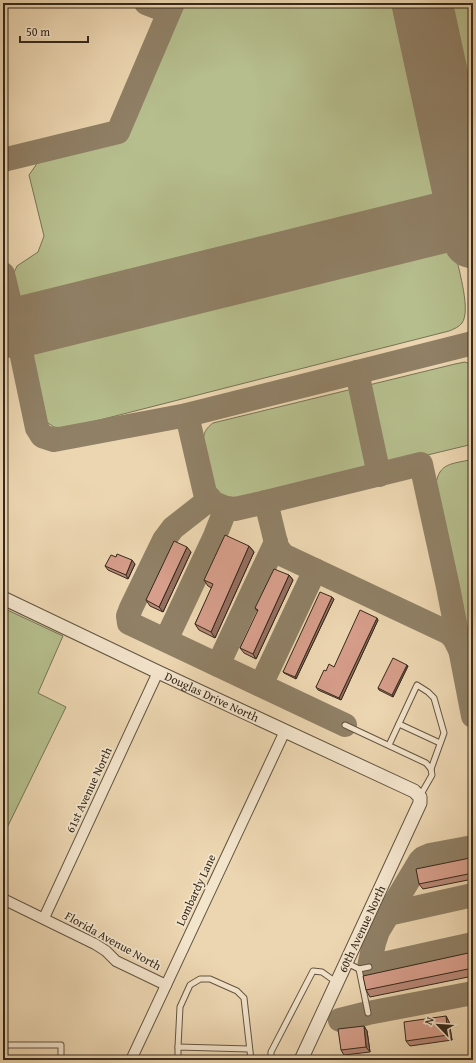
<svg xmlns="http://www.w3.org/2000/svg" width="476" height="1063" viewBox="0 0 476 1063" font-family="'Gentium Book Plus',serif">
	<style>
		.green { fill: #b6be8d; stroke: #767454 }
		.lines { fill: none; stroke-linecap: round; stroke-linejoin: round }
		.taxiway { stroke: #908066; stroke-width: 24 }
		.runway { stroke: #908066; stroke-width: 61 }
		.service-casing { stroke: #635440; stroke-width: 7 }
		.minor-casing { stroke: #635440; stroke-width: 12 }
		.tertiary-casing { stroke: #635440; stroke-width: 15 }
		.service { stroke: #f3e4cc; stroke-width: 5 }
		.minor { stroke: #f3e4cc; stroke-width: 10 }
		.tertiary { stroke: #f3e4cc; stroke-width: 13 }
		.wall { fill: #b98878; stroke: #35291a }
		.shaded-wall { fill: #966f61; stroke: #35291a }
		.building { fill: #d79e8b; stroke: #35291a }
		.labels { text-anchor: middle; stroke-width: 3.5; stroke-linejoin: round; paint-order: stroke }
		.street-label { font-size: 12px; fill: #35291a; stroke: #f3e4cc }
	</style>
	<rect width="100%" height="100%" fill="#ecd6b1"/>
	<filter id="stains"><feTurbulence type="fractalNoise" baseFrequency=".005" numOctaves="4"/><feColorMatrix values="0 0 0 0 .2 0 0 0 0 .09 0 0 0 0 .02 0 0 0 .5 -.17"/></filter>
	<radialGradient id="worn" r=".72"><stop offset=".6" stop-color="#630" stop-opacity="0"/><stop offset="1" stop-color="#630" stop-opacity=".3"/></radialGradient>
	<g class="green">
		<path d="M182 3H403L438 172C441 197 436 202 414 211L33 306 18 300 12 277 17 266 38 252 44 236 29 175 38 162 113 143 129 124Z"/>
		<polygon points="436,3 473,3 473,175 470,170"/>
		<path d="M440 242C448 245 453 249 456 256 459 271 471 311 462 323 459 327 454 329 449 331L80 425 62 428 54 427 48 423 42 414 31 357 35 347 39 342 431 243Z"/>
		<path d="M465 362 473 365V444L233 502C225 500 219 497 214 491 211 478 200 446 204 435 205 430 209 426 213 423L455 364Z"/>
		<path d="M469 460H473V668L436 484C439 463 452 464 469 460Z"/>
		<polygon points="3,608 63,636 38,693 66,707 3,836"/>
	</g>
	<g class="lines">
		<g class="taxiway">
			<polyline points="146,3 169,12"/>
			<polyline points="3,160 118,132 173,3"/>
			<polyline points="3,274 16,328 37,428 42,436 54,440 187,415 473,343"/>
			<polyline points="357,372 379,475"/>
			<polyline points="187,415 205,493 210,499 214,503 226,508 235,509 266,502 421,464 448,587 473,716"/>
			<polyline points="210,499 173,528 164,540 131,608 128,616 129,623 345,725"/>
			<polyline points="266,502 277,547 283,555 449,633 454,638 459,648"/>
			<polyline points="166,640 215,536 226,508"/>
			<polyline points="218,665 276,542"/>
			<polyline points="261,685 315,570"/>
			<polyline points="473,847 430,855 423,858 420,861 378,931 374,943 369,967 473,944"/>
			<polyline points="388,914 473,895"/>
			<polyline points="340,1020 368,1013 473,993"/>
		</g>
		<g class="runway">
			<polyline points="422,3 473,238"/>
			<polyline points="16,328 473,215"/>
		</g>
		<g class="service-casing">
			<g id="service">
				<polyline points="399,724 440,743"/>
				<polyline points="345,725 426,763 431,769 432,775 420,796"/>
				<polyline points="389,745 417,685 428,692 434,698 444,733 431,769"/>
				<polyline points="347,963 359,969 369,967"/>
				<polyline points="359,969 368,1013"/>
				<polyline points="3,1045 61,1045 61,1060"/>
				<polyline points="178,1047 180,1007 190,985 200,979 210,979 237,991 244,998 251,1060"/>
				<polyline points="178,1060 178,1047 249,1049"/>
				<polyline points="271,1060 271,1052 313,971 322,972 336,982"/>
			</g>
		</g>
		<g class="minor-casing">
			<g id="minor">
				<polyline points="3,899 95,944 106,951 116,961 166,985"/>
				<polyline points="44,918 158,672"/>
				<polyline points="131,1060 285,731"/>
			</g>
		</g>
		<g class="tertiary-casing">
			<g id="tertiary">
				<path id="s1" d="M3 598 158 672 414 791 420 797V803L301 1060"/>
			</g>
		</g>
		<use href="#service" class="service"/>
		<use href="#minor" class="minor"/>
		<use href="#tertiary" class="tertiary"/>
	</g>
	<g class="wall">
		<polygon points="249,546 254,552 215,638 199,630 195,624 212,588 208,586 204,580"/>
		<polygon points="191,552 163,612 150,606 146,600"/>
		<polygon points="116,557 135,564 128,579 108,570 105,566"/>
		<polygon points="289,575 293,580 256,659 244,653 240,648 258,612 255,608"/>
		<polygon points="332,597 334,599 296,679 284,673 283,672"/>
		<polygon points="378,620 341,700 318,690 316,687 326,671 334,667"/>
		<polygon points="407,665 408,666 393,697 379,690 378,688"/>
		<polygon points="470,858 473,863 473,879 423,889 419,884"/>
		<polygon points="473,952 473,976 370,997 366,990"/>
		<polygon points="446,1016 449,1022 452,1040 410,1046 406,1041"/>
		<polygon points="364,1026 367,1031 370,1052 344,1055 341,1050"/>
	</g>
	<g class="shaded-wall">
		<polygon points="249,546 254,552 215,638 211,632"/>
		<polygon points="187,547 191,552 163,612 159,607"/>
		<polygon points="132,560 135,564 128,579 126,575"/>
		<polygon points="289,575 293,580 256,659 253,654"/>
		<polygon points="332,597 334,599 296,679 295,677"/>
		<polygon points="377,618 378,620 341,700 339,698"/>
		<polygon points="407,665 408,666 393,697 392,695"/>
		<polygon points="470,858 473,863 473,873"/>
		<polygon points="446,1016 449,1022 452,1040 448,1035"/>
		<polygon points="364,1026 367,1031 370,1052 366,1047"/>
	</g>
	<g class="building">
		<polygon points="225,535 249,546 211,632 195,624 213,584 204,580"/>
		<polygon points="174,541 187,547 159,607 146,600"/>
		<polygon points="117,554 132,560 126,575 105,566 111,555 116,557"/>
		<polygon points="274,569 289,575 253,654 240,648 258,610 255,608"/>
		<polygon points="320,592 332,597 295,677 283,672"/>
		<polygon points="360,610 377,618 339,698 317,688 316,687 324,670 326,671 329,664 334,667"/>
		<polygon points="393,658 407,665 392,695 378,688"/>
		<polygon points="470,858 473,873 419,884 416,869"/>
		<polygon points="473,952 473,968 366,990 363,976"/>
		<polygon points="446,1016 448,1035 406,1041 404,1022"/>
		<polygon points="364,1026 366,1047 341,1050 338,1029"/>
	</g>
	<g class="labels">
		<g class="street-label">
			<text dy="4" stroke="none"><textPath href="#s1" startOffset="231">Douglas Drive North</textPath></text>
			<text transform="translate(89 790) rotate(-65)" y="4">61st Avenue North</text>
			<text transform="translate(196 890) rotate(-65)" y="4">Lombardy Lane</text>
			<text transform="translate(362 929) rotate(-65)" y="4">60th Avenue North</text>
			<text transform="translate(113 941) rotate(29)" y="4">Florida Avenue North</text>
		</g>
	</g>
	<rect width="476" height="1063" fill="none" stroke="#ecd6b1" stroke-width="16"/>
	<rect x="4" y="4" width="468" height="1055" fill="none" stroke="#35291a" stroke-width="2"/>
	<rect x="8" y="8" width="460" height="1047" fill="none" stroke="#35291a"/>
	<g transform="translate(438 1025) rotate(295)" stroke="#f3e4cc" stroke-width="3" paint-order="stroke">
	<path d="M0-3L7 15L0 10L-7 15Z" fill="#35291a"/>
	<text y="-6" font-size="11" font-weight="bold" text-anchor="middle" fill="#35291a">N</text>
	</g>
	<path d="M20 36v6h68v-6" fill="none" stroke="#35291a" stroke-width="2"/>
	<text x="26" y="36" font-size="12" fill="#35291a" stroke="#f3e4cc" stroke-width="3" paint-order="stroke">50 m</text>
	<rect width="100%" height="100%" filter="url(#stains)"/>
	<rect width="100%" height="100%" fill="url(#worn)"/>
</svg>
